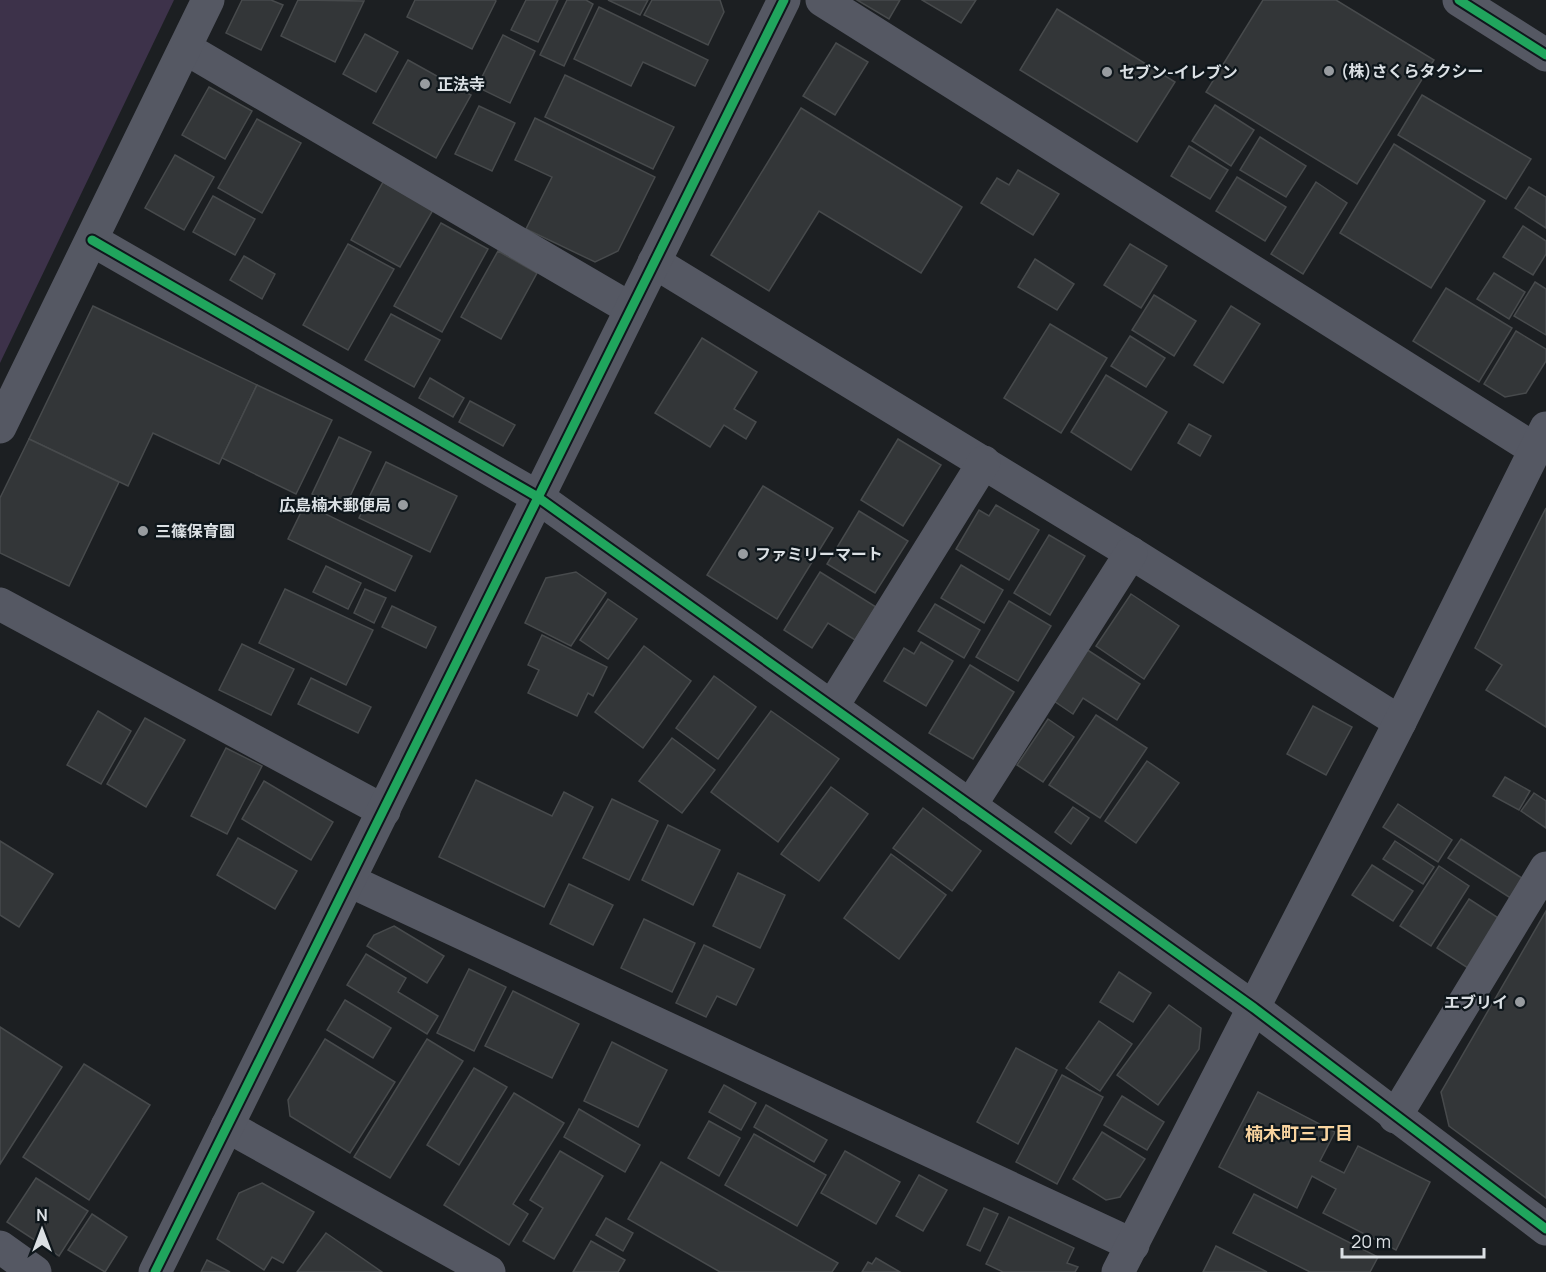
<svg xmlns="http://www.w3.org/2000/svg" width="1546" height="1272" viewBox="0 0 1546 1272" font-family="Manrope,'Noto Sans JP',sans-serif">
	<style>
		.green { fill: #3d324a }
		.building { fill: #333638; stroke: #474a4c; stroke-width: 1.5 }
		.lines { fill: none; stroke-linecap: round; stroke-linejoin: round }
		.minor { stroke: #555863; stroke-width: 33 }
		.cycleway-casing { stroke: #0f171c; stroke-width: 13 }
		.cycleway { stroke: #20a55d; stroke-width: 9 }
		.poi-dot { fill: #989ca0; stroke: #0f171c; stroke-width: 2 }
		.labels { text-anchor: middle; stroke-width: 4.5; stroke-linejoin: round; paint-order: stroke }
		.poi-label { font-size: 16px; font-weight: bold; fill: #dbe0e4; stroke: #0f171c; text-anchor: start }
		.neighbourhood-label { font-size: 18px; font-weight: bold; fill: #f9d49f; stroke: #0f171c }
	</style>
	<rect width="100%" height="100%" fill="#1c1f22"/>
	<polygon class="green" points="0,0 174,0 0,363"/>
	<g class="building">
		<polygon points="242,0 271,0 283,5 261,50 226,33"/>
		<polygon points="298,0 364,1 335,62 281,36"/>
		<polygon points="415,0 495,0 496,1 472,49 407,17"/>
		<polygon points="526,0 558,0 538,42 511,30"/>
		<polygon points="567,0 586,0 593,4 564,66 540,55"/>
		<polygon points="608,0 648,0 640,15"/>
		<polygon points="652,0 720,0 724,12 708,45 644,15"/>
		<polygon points="857,0 900,0 889,19"/>
		<polygon points="922,0 976,0 961,23"/>
		<polygon points="1263,0 1336,0 1434,60 1357,184 1206,92"/>
		<polygon points="599,7 708,60 695,86 643,62 631,86 574,59"/>
		<polygon points="1057,9 1175,82 1137,142 1020,70"/>
		<polygon points="365,34 398,52 376,92 343,74"/>
		<polygon points="503,35 535,51 510,103 477,87"/>
		<polygon points="836,43 868,62 835,115 803,96"/>
		<polygon points="408,60 471,95 436,158 373,123"/>
		<polygon points="565,75 674,127 653,169 545,117"/>
		<polygon points="209,87 252,111 225,159 182,135"/>
		<polygon points="1422,95 1531,159 1506,199 1398,135"/>
		<polygon points="1215,105 1254,130 1231,166 1192,141"/>
		<polygon points="479,106 515,123 492,171 455,154"/>
		<polygon points="801,108 962,207 921,273 819,211 769,291 711,255"/>
		<polygon points="535,118 655,177 618,251 595,262 526,229 552,177 515,160"/>
		<polygon points="257,119 301,143 262,213 218,188"/>
		<polygon points="1260,137 1306,166 1286,197 1240,170"/>
		<polygon points="1394,144 1485,201 1431,288 1340,233"/>
		<polygon points="1189,146 1228,170 1210,199 1171,176"/>
		<polygon points="175,155 214,177 184,230 145,208"/>
		<polygon points="1018,170 1059,194 1033,235 981,203 997,178 1009,185"/>
		<polygon points="1237,177 1286,207 1265,241 1216,211"/>
		<polygon points="383,182 433,210 400,267 351,240"/>
		<polygon points="1316,182 1347,203 1303,274 1271,254"/>
		<polygon points="1529,187 1546,197 1546,228 1515,208"/>
		<polygon points="213,196 255,219 235,255 193,232"/>
		<polygon points="441,223 488,249 442,332 394,306"/>
		<polygon points="1523,226 1546,241 1546,254 1533,275 1503,257"/>
		<polygon points="348,244 394,269 348,350 303,325"/>
		<polygon points="1130,244 1167,266 1141,308 1104,285"/>
		<polygon points="498,251 537,273 501,339 461,317"/>
		<polygon points="244,256 275,274 262,299 230,280"/>
		<polygon points="1035,259 1074,284 1057,310 1018,287"/>
		<polygon points="1494,273 1525,292 1509,319 1477,299"/>
		<polygon points="1535,282 1546,289 1546,335 1514,316"/>
		<polygon points="1446,288 1512,328 1479,382 1413,341"/>
		<polygon points="1154,295 1196,321 1174,356 1132,330"/>
		<polygon points="93,306 257,385 219,464 153,433 128,486 29,439"/>
		<polygon points="1231,306 1260,324 1223,383 1194,365"/>
		<polygon points="391,314 440,340 414,387 365,360"/>
		<polygon points="1050,324 1107,358 1061,433 1004,398"/>
		<polygon points="1516,331 1546,349 1546,361 1526,393 1505,397 1484,384"/>
		<polygon points="1130,336 1165,358 1146,387 1111,366"/>
		<polygon points="702,338 757,372 734,409 756,422 746,439 724,425 710,447 655,413"/>
		<polygon points="1106,375 1167,412 1131,470 1071,432"/>
		<polygon points="430,378 464,398 453,417 419,398"/>
		<polygon points="257,385 332,420 296,494 222,458"/>
		<polygon points="470,401 515,425 503,446 459,422"/>
		<polygon points="1189,424 1211,436 1200,456 1178,443"/>
		<polygon points="339,437 371,452 344,509 312,494"/>
		<polygon points="29,439 119,482 69,586 0,553 0,498"/>
		<polygon points="898,439 941,465 903,526 861,500"/>
		<polygon points="386,462 457,496 430,552 359,518"/>
		<polygon points="763,486 833,528 777,619 707,575"/>
		<polygon points="305,504 412,556 395,591 288,539"/>
		<polygon points="996,505 1039,530 1009,580 956,549 979,510 989,516"/>
		<polygon points="1546,508 1546,727 1486,690 1502,665 1475,648"/>
		<polygon points="859,511 908,541 875,593 827,564"/>
		<polygon points="1049,535 1085,556 1050,615 1014,593"/>
		<polygon points="961,565 1003,590 984,623 941,598"/>
		<polygon points="326,566 361,583 348,609 313,592"/>
		<polygon points="576,572 606,593 571,646 525,623 546,578"/>
		<polygon points="820,572 876,607 855,640 828,623 812,648 784,630"/>
		<polygon points="285,589 373,630 346,685 259,643"/>
		<polygon points="365,589 386,598 374,623 354,613"/>
		<polygon points="1131,594 1179,626 1144,679 1096,646"/>
		<polygon points="608,599 637,619 608,659 580,640"/>
		<polygon points="1009,601 1051,626 1018,681 976,657"/>
		<polygon points="935,604 980,630 964,658 918,631"/>
		<polygon points="392,606 436,627 426,648 382,627"/>
		<polygon points="542,635 607,667 593,696 588,693 577,716 528,693 539,670 528,665"/>
		<polygon points="921,642 953,661 926,706 884,681 904,648 914,654"/>
		<polygon points="242,644 294,669 271,715 219,690"/>
		<polygon points="644,646 691,681 643,748 595,712"/>
		<polygon points="1086,649 1140,684 1117,720 1083,698 1073,714 1054,701"/>
		<polygon points="970,665 1014,692 973,759 929,733"/>
		<polygon points="714,676 756,707 718,759 676,728"/>
		<polygon points="311,678 371,707 358,733 298,704"/>
		<polygon points="1313,706 1352,727 1326,775 1287,754"/>
		<polygon points="98,711 131,731 101,784 67,765"/>
		<polygon points="771,711 839,759 778,842 711,792"/>
		<polygon points="1096,715 1147,748 1100,818 1049,785"/>
		<polygon points="145,718 185,740 146,807 107,784"/>
		<polygon points="1048,719 1074,737 1043,782 1017,765"/>
		<polygon points="672,738 715,770 682,813 639,781"/>
		<polygon points="226,748 262,766 227,834 191,816"/>
		<polygon points="1147,761 1179,783 1136,843 1105,821"/>
		<polygon points="1505,777 1530,791 1519,810 1493,796"/>
		<polygon points="476,780 552,816 564,792 593,807 544,907 439,857"/>
		<polygon points="264,781 333,822 311,860 242,819"/>
		<polygon points="831,787 868,814 819,881 781,854"/>
		<polygon points="1534,793 1546,801 1546,828 1521,811"/>
		<polygon points="612,799 658,821 629,880 583,858"/>
		<polygon points="1398,804 1452,840 1438,862 1383,827"/>
		<polygon points="1073,807 1089,818 1071,844 1055,832"/>
		<polygon points="923,808 981,851 952,891 893,848"/>
		<polygon points="668,825 720,850 693,905 642,880"/>
		<polygon points="238,838 297,871 275,909 217,875"/>
		<polygon points="1461,839 1525,880 1512,899 1448,858"/>
		<polygon points="0,841 53,874 19,927 0,915"/>
		<polygon points="1395,841 1434,867 1423,884 1383,859"/>
		<polygon points="891,854 946,895 899,959 844,918"/>
		<polygon points="1372,865 1413,891 1393,921 1352,895"/>
		<polygon points="1439,866 1469,886 1431,946 1400,926"/>
		<polygon points="738,873 785,895 760,948 713,926"/>
		<polygon points="569,884 613,905 593,945 550,924"/>
		<polygon points="1469,899 1503,921 1471,970 1437,948"/>
		<polygon points="1546,911 1546,1198 1449,1126 1441,1092"/>
		<polygon points="644,919 695,943 672,992 621,968"/>
		<polygon points="394,926 444,956 427,983 367,946 374,935"/>
		<polygon points="704,945 754,969 736,1005 717,996 706,1017 676,1003"/>
		<polygon points="366,954 406,978 398,992 438,1016 427,1034 347,985"/>
		<polygon points="469,969 506,987 474,1051 437,1033"/>
		<polygon points="1119,972 1151,993 1133,1022 1100,1002"/>
		<polygon points="513,991 579,1024 552,1078 485,1046"/>
		<polygon points="345,1000 391,1028 373,1058 327,1030"/>
		<polygon points="1169,1005 1201,1028 1199,1049 1158,1105 1117,1075"/>
		<polygon points="1099,1021 1132,1044 1100,1091 1066,1068"/>
		<polygon points="0,1027 62,1067 0,1164"/>
		<polygon points="325,1039 395,1082 350,1153 290,1116 288,1100"/>
		<polygon points="427,1039 463,1061 390,1178 354,1157"/>
		<polygon points="612,1042 667,1070 638,1127 584,1101"/>
		<polygon points="1016,1048 1057,1070 1018,1144 977,1122"/>
		<polygon points="84,1064 150,1105 89,1200 23,1157"/>
		<polygon points="474,1068 507,1087 459,1165 427,1145"/>
		<polygon points="1062,1075 1103,1097 1057,1184 1016,1162"/>
		<polygon points="724,1085 756,1103 741,1130 709,1112"/>
		<polygon points="1258,1092 1335,1132 1320,1161 1344,1173 1358,1146 1430,1182 1396,1250 1323,1213 1336,1189 1312,1176 1297,1208 1219,1167"/>
		<polygon points="514,1093 564,1123 513,1204 528,1214 509,1245 444,1205"/>
		<polygon points="1122,1096 1164,1122 1147,1150 1104,1125"/>
		<polygon points="766,1105 827,1140 814,1162 754,1127"/>
		<polygon points="579,1109 640,1145 625,1172 564,1137"/>
		<polygon points="709,1121 740,1138 719,1176 688,1158"/>
		<polygon points="1102,1132 1145,1159 1120,1197 1106,1200 1073,1179"/>
		<polygon points="754,1134 826,1175 797,1226 725,1185"/>
		<polygon points="560,1151 603,1176 554,1259 523,1241 543,1208 530,1200"/>
		<polygon points="845,1151 900,1182 876,1224 821,1193"/>
		<polygon points="661,1162 838,1263 832,1272 720,1272 628,1219"/>
		<polygon points="919,1175 947,1190 923,1231 896,1216"/>
		<polygon points="36,1178 88,1211 59,1256 7,1222"/>
		<polygon points="262,1183 314,1212 283,1263 272,1257 264,1270 217,1239 239,1193"/>
		<polygon points="1254,1194 1378,1257 1370,1272 1310,1272 1233,1233"/>
		<polygon points="984,1208 998,1214 980,1251 967,1245"/>
		<polygon points="92,1214 127,1237 105,1272 68,1250"/>
		<polygon points="1009,1217 1074,1248 1067,1263 1078,1267 1075,1272 1003,1272 986,1264"/>
		<polygon points="606,1218 633,1233 623,1251 596,1235"/>
		<polygon points="326,1233 382,1272 297,1272"/>
		<polygon points="591,1241 625,1260 618,1272 573,1272"/>
		<polygon points="1216,1246 1267,1272 1203,1272"/>
		<polygon points="876,1258 900,1272 862,1272 868,1262 872,1264"/>
		<polygon points="207,1260 230,1272 201,1272"/>
	</g>
	<g class="lines">
		<g class="minor">
			<polyline points="822,0 1536,450"/>
			<polyline points="1459,0 1546,55"/>
			<polyline points="185,48 631,309"/>
			<polyline points="92,240 536,496 1254,1008 1546,1229"/>
			<polyline points="654,262 1131,553 1400,722"/>
			<polyline points="0,427 208,0"/>
			<polyline points="0,604 384,811"/>
			<polyline points="832,707 984,462"/>
			<polyline points="970,806 1131,553"/>
			<polyline points="350,881 1133,1245"/>
			<polyline points="1395,1117 1546,868"/>
			<polyline points="227,1126 489,1272"/>
			<polyline points="0,1247 35,1272"/>
			<path d="M155 1272C364 848 574 424 784 0"/>
			<polyline points="1118,1272 1400,722 1546,428"/>
		</g>
		<g class="cycleway-casing">
			<g id="cycleway">
				<polyline points="1459,0 1546,55"/>
				<polyline points="92,240 536,496 1254,1008 1546,1229"/>
				<path d="M155 1272C364 848 574 424 784 0"/>
			</g>
		</g>
		<use href="#cycleway" class="cycleway"/>
	</g>
	<g class="poi-dot">
		<circle cx="1329" cy="71" r="6"/>
		<circle cx="1107" cy="72" r="6"/>
		<circle cx="425" cy="84" r="6"/>
		<circle cx="403" cy="505" r="6"/>
		<circle cx="143" cy="531" r="6"/>
		<circle cx="743" cy="554" r="6"/>
		<circle cx="1520" cy="1002" r="6"/>
	</g>
	<g class="labels">
		<g class="poi-label">
			<text x="1341" y="77">(株)さくらタクシー</text>
			<text x="1119" y="78">セブン-イレブン</text>
			<text x="437" y="90">正法寺</text>
			<text x="391" y="511" text-anchor="end">広島楠木郵便局</text>
			<text x="155" y="537">三篠保育園</text>
			<text x="755" y="560">ファミリーマート</text>
			<text x="1508" y="1008" text-anchor="end">エブリイ</text>
		</g>
		<g class="neighbourhood-label">
			<text x="1299" y="1140">楠木町三丁目</text>
		</g>
	</g>
	<g transform="translate(42 1230)" stroke="#0f171c" stroke-width="4.5" paint-order="stroke">
	<path d="M0-4.5L10 22L0 15L-10 22Z" fill="#dbe0e4"/>
	<text y="-9" font-size="16" font-weight="bold" text-anchor="middle" fill="#dbe0e4">N</text>
	</g>
	<path d="M1342 1248v9h142v-9" fill="none" stroke="#dbe0e4" stroke-width="3"/>
	<text x="1351" y="1248" font-size="18" fill="#dbe0e4" stroke="#0f171c" stroke-width="4.5" paint-order="stroke">20 m</text>
</svg>
